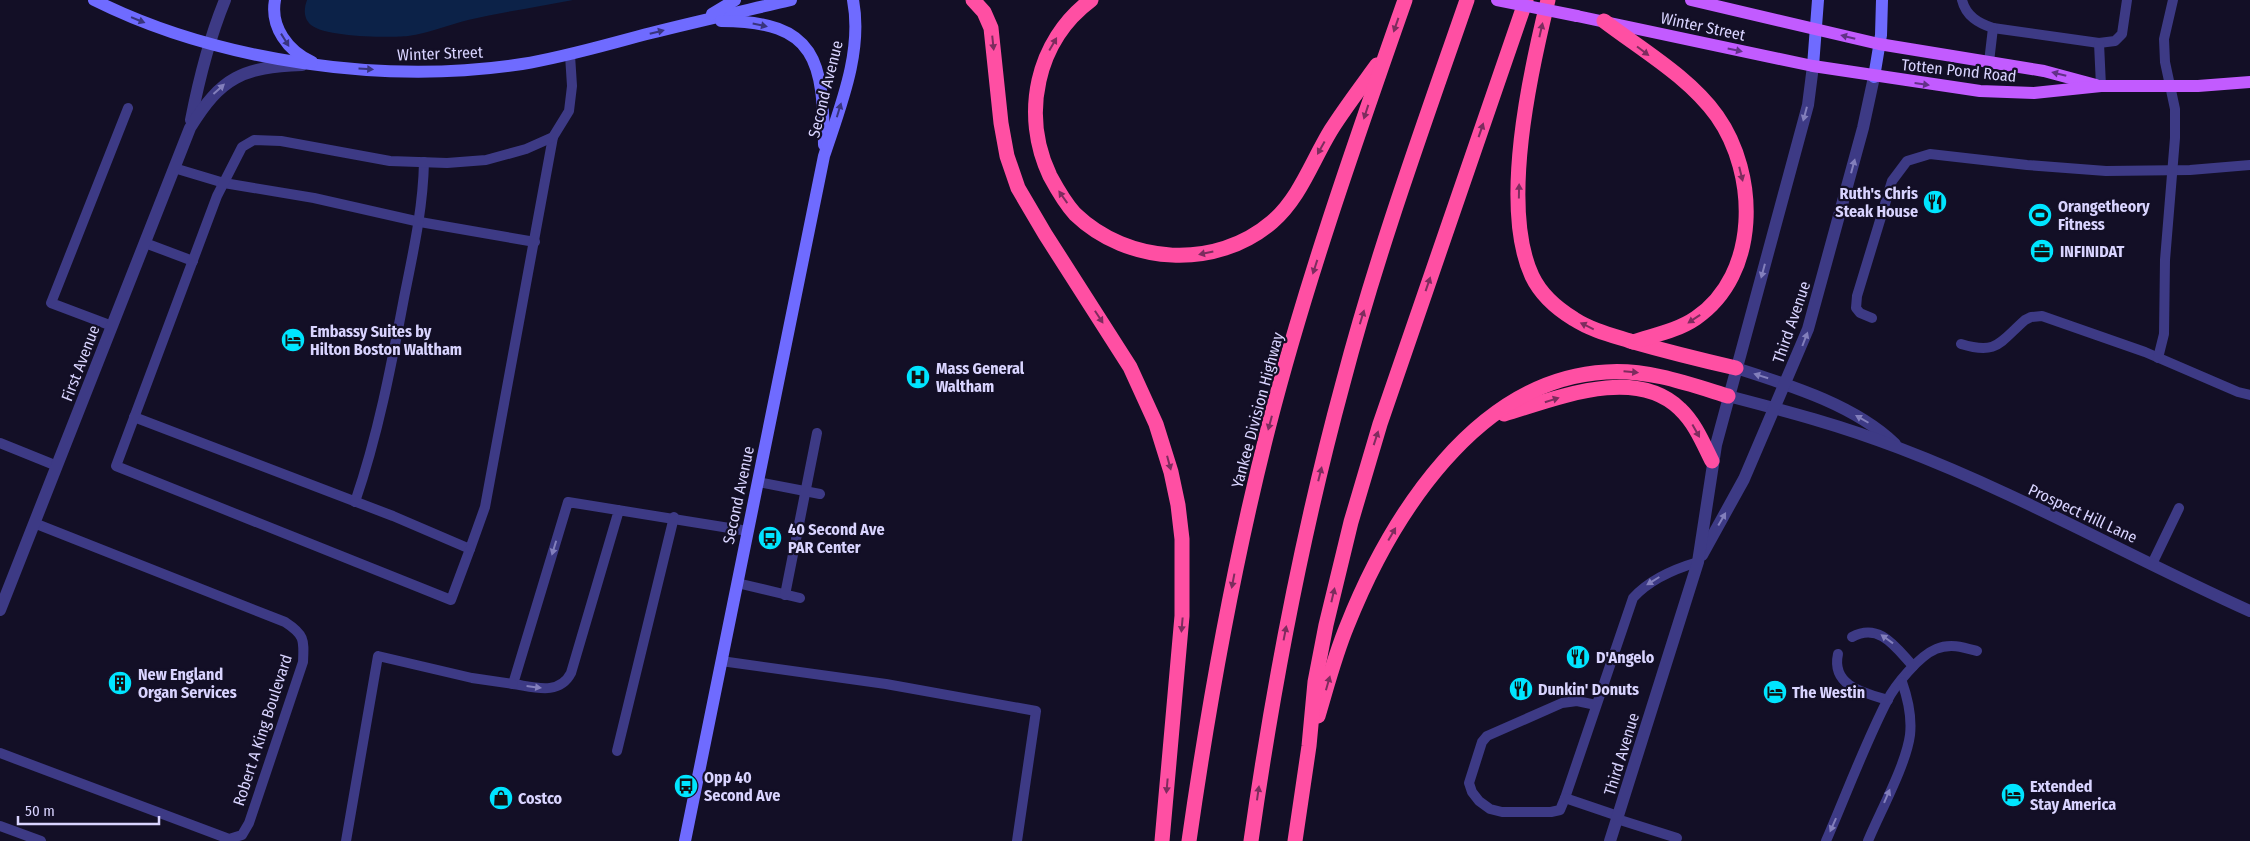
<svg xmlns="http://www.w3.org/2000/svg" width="2250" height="841" viewBox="0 0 2250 841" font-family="'Fira Sans Condensed',sans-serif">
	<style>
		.water { fill: #0c2248 }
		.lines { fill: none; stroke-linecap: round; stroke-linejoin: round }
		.lane { stroke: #3d3a85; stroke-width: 10 }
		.street { stroke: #3d3a85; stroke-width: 12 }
		.secondary { stroke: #6f6bff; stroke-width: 12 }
		.primary { stroke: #c25bff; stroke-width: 12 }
		.highway { stroke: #ff4fa3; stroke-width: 15 }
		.primary-bridge { stroke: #c25bff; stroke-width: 12 }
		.oneway { fill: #38347d }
		.oneway2 { fill: #7d2c5e }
		.oneway3 { fill: #623188 }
		.oneway4 { fill: #837fbc }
		.labels { text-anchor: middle; stroke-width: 4.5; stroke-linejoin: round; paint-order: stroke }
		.street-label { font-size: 16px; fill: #d9d4ff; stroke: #130f26 }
		.poi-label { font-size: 16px; font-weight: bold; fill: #d9d4ff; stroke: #130f26; text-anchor: start }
	</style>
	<rect width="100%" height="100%" fill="#130f26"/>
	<path class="water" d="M307 0H573C538 7 502 12 468 20 448 25 429 33 408 36 389 38 325 37 311 25 303 18 304 8 307 0Z"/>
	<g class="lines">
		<g class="lane">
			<path d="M1962 0C1966 16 1978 23 1993 28L2099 43 2115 41 2122 34 2127 0"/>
			<polyline points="2099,43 2101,86"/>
			<polyline points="1989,62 1993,28"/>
			<polyline points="174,168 224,183 314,198 420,222 535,242"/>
			<polyline points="145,243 193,261"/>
			<polyline points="1872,318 1860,313 1856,308 1857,296 1892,181 1907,161 1930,154 2027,165 2106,171 2190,170 2250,165"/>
			<polyline points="112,326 51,303 128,108"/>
			<path d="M1961 344C1997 355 1999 343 2025 320L2031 317 2042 316 2145 352 2238 392 2250 395"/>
			<polyline points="2158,358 2164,334 2165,260 2175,138 2175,109 2165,62 2164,39 2173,0"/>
			<polyline points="134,417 393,516 470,549 485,507 553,137"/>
			<polyline points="0,443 57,466"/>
			<polyline points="758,482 820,494"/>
			<path d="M355 502C378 435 391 367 404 298 413 253 423 209 424 162"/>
			<path d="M619 510 571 673C559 696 534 687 513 684L568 502 748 531"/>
			<polyline points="470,549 451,600 116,466 217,196 242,147 254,140 281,141 390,161 447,163 486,160 526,149 553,137 569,111 572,86 570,55"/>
			<polyline points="2152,564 2179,508"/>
			<polyline points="737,583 800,598"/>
			<polyline points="785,595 817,433"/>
			<path d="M1852 637C1880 622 1896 648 1913 666"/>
			<path d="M1838 654C1831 686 1864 693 1888 700"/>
			<polyline points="721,661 886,684 1036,711 1017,841"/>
			<path d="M1596 705 1577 701 1562 703 1487 736 1482 742 1469 783 1472 792 1479 801 1490 809 1502 812H1551L1560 810 1565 798 1633 598C1650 579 1674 569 1698 562"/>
			<polyline points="617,751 674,517"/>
			<path d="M0 753 229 839 242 835 249 823 303 662C304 640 305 635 285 622L34 523"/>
			<polyline points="1565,798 1618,816"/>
			<polyline points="1617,819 1677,838"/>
			<polyline points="0,826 41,841"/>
			<polyline points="346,841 378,656 472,678 513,684"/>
			<path d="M1826 841C1846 795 1864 746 1887 701 1895 685 1919 656 1936 649 1950 643 1963 647 1977 651"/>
			<path d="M1868 841C1880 812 1906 765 1910 735 1912 717 1908 699 1902 682"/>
		</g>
		<g class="street">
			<path d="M191 120C199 79 209 39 225 0"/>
			<path d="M1736 368C1789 385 1855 405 1895 444"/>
			<path d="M1728 396C1786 411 1843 426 1899 448 2020 494 2132 558 2250 611"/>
			<polyline points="1702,555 1744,479 1808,329 1863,128 1874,77"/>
			<path d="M0 610 190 128C221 77 243 67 302 65"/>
			<polyline points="1610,841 1698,562 1716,445 1808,105 1813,66"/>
		</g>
		<g class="secondary">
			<path d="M94 0C218 62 385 85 522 64 566 57 608 44 651 33 698 21 744 11 791 0"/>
			<path d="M275 0C270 27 288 51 312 62"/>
			<polyline points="712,14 735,0"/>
			<path d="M721 21C818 21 823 62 824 145"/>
			<polyline points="1813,66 1818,0"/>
			<polyline points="1874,77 1881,35 1882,0"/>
			<path d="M685 841 824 156C840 107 863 52 853 0"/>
		</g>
		<g class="primary">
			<polyline points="1691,0 1879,44 2044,71 2096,85"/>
			<polyline points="1577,16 1813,66 1980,91 2034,93 2101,86 2198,86 2250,82"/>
		</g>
		<g class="highway">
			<polyline points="973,0 984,12 991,28 1001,123 1007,156 1018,188 1045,234 1130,367 1156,424 1171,472 1178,505 1182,539 1182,616 1162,841"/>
			<path d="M1091 0C1036 41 1021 115 1050 176 1057 189 1065 203 1075 214 1128 265 1216 270 1272 222 1300 198 1312 161 1331 130 1345 108 1361 87 1377 65"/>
			<path d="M1548 0C1530 73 1500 207 1532 276 1541 295 1556 308 1574 319 1591 330 1611 335 1630 341 1665 351 1701 360 1736 368"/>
			<path d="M1604 21C1642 50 1689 77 1717 116 1758 174 1760 274 1696 318 1677 331 1654 335 1633 342"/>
			<path d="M1504 414C1555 399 1635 365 1680 409 1695 423 1703 443 1712 461"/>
			<path d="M1318 716C1327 686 1335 655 1347 626 1390 518 1476 379 1606 372 1648 369 1689 384 1728 396"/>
			<path d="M1189 841C1209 701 1234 562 1269 425 1306 281 1356 140 1405 0"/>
			<path d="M1251 841C1273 686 1302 534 1343 383 1377 253 1423 127 1467 0"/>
			<polyline points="1295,841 1309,746 1315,682 1326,625 1351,522 1380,424 1526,0"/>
		</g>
		<polyline class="primary-bridge" points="1497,0 1577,16"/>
	</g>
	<defs><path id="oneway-solid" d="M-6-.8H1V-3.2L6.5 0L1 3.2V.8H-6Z" transform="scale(1.25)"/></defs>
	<g class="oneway">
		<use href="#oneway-solid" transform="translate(138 20) rotate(22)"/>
		<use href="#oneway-solid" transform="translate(760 25) rotate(12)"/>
		<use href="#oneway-solid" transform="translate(657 32) rotate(-14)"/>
		<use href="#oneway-solid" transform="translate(285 40) rotate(58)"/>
		<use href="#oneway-solid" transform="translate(366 69) rotate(3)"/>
		<use href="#oneway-solid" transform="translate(839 110) rotate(-73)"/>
	</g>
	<g class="oneway2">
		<use href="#oneway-solid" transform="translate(1396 25) rotate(109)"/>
		<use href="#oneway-solid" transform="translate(1541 30) rotate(-77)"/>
		<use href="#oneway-solid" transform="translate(993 43) rotate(84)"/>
		<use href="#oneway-solid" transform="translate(1053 44) rotate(-60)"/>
		<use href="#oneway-solid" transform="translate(1643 51) rotate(37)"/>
		<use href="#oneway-solid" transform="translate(1366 112) rotate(108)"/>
		<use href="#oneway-solid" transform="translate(1481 130) rotate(-71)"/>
		<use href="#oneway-solid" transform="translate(1321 148) rotate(119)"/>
		<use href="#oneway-solid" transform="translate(1741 174) rotate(76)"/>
		<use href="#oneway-solid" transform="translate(1519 191) rotate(-89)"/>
		<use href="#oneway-solid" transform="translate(1063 197) rotate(-125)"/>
		<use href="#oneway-solid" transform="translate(1206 253) rotate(168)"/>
		<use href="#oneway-solid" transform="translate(1315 267) rotate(108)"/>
		<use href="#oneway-solid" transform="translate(1428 284) rotate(-71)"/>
		<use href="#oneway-solid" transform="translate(1099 317) rotate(57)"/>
		<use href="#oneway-solid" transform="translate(1362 317) rotate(-73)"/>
		<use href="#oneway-solid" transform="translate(1694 319) rotate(146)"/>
		<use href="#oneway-solid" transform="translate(1587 326) rotate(-154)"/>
		<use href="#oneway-solid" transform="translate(1631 372) rotate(5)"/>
		<use href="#oneway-solid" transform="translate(1552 400) rotate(-18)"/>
		<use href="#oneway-solid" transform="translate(1270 423) rotate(105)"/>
		<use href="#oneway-solid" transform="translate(1696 431) rotate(61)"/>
		<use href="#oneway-solid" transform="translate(1376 438) rotate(-72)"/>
		<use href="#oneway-solid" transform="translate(1169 463) rotate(75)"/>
		<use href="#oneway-solid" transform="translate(1320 474) rotate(-76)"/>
		<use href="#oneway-solid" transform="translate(1392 534) rotate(-60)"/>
		<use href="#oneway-solid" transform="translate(1233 581) rotate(101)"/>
		<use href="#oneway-solid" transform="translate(1333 595) rotate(-77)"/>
		<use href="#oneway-solid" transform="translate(1182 625) rotate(95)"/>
		<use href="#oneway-solid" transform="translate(1285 633) rotate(-79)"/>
		<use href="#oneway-solid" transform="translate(1328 683) rotate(-74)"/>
		<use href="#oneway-solid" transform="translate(1167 786) rotate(95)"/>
		<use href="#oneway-solid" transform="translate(1258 793) rotate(-82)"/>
	</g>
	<g class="oneway3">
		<use href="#oneway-solid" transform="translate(1848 37) rotate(-166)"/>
		<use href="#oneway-solid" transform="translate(1735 50) rotate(12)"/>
		<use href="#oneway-solid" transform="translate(2059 74) rotate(-166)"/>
		<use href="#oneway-solid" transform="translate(1922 84) rotate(8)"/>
	</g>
	<g class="oneway4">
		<use href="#oneway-solid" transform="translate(219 89) rotate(-42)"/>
		<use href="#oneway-solid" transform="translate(1805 114) rotate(105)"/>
		<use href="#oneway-solid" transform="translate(1853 166) rotate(-75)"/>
		<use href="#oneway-solid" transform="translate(1763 271) rotate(105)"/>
		<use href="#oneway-solid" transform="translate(1805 339) rotate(-69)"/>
		<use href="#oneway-solid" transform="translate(1761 376) rotate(-163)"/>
		<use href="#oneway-solid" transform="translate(1862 419) rotate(-150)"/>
		<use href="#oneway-solid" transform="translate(1722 519) rotate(-60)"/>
		<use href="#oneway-solid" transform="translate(554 548) rotate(107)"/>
		<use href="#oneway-solid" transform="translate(1653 581) rotate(148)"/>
		<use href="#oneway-solid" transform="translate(1887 639) rotate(-144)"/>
		<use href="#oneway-solid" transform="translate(534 687) rotate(7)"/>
		<use href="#oneway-solid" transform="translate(1887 796) rotate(-67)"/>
		<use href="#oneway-solid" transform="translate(1833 825) rotate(114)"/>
	</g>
	<defs>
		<g id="restaurant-disc" transform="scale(1.25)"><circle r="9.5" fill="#00e5ff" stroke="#130f26"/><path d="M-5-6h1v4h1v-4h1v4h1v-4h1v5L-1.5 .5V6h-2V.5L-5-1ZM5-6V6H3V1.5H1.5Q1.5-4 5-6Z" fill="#111"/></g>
		<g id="stadium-disc" transform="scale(1.25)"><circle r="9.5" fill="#00e5ff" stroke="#130f26"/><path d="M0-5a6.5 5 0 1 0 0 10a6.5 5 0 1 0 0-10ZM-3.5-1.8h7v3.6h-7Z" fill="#111"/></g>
		<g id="office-disc" transform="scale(1.25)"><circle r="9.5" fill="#00e5ff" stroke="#130f26"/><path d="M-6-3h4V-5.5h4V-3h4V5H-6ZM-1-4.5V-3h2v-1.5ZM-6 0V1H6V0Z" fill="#111"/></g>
		<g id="hotel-disc" transform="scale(1.25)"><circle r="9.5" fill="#00e5ff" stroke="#130f26"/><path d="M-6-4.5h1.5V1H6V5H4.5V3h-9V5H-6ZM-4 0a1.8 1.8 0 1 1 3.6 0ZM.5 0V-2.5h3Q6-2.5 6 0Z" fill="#111"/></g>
		<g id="hospital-disc" transform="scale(1.25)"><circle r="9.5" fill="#00e5ff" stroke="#130f26"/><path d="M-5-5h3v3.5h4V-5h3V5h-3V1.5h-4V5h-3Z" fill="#111"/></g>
		<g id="bus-disc" transform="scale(1.25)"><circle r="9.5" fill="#00e5ff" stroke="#130f26"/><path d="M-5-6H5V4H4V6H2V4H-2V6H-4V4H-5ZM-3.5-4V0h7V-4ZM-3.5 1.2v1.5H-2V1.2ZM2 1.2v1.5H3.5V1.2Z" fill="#111"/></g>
		<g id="building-disc" transform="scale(1.25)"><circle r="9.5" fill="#00e5ff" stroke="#130f26"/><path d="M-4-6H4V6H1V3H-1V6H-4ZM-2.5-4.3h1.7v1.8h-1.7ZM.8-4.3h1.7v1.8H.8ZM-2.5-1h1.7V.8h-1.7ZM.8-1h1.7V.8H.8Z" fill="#111"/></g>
		<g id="shop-disc" transform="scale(1.25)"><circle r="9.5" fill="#00e5ff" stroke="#130f26"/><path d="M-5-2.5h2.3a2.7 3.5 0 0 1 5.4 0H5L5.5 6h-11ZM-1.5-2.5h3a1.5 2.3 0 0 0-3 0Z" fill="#111"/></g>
	</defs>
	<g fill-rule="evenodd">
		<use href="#restaurant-disc" x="1935" y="202"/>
		<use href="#stadium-disc" x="2040" y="215"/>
		<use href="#office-disc" x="2042" y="251"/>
		<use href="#hotel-disc" x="293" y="340"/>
		<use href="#hospital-disc" x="918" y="377"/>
		<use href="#bus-disc" x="770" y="538"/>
		<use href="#restaurant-disc" x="1578" y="657"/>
		<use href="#building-disc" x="120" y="683"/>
		<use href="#restaurant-disc" x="1521" y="689"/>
		<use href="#hotel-disc" x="1775" y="692"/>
		<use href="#bus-disc" x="686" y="786"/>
		<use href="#hotel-disc" x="2013" y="795"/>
		<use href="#shop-disc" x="501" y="798"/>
	</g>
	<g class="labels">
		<g class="street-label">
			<text transform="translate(1703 26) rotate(12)" y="6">Winter Street</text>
			<text transform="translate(440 53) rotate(-2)" y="6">Winter Street</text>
			<text transform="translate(1959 70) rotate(6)" y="6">Totten Pond Road</text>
			<text transform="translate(825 89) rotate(-76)" y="6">Second Avenue</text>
			<text transform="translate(1791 322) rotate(-71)" y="6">Third Avenue</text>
			<text transform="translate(80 363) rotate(-69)" y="6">First Avenue</text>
			<text transform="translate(1257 410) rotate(-75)" y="6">Yankee Division Highway</text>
			<text transform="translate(738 495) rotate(-78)" y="6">Second Avenue</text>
			<text transform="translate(2083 513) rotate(25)" y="6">Prospect Hill Lane</text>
			<text transform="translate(262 730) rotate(-72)" y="6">Robert A King Boulevard</text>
			<text transform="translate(1621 754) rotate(-73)" y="6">Third Avenue</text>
		</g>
		<g class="poi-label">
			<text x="1918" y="199" text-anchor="end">Ruth's Chris<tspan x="1918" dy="18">Steak House</tspan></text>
			<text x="2058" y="212">Orangetheory<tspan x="2058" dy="18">Fitness</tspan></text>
			<text x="2060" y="257">INFINIDAT</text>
			<text x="310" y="337">Embassy Suites by<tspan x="310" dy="18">Hilton Boston Waltham</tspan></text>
			<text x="936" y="374">Mass General<tspan x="936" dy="18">Waltham</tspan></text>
			<text x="788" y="535">40 Second Ave<tspan x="788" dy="18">PAR Center</tspan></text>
			<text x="1596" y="663">D'Angelo</text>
			<text x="138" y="680">New England<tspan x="138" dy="18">Organ Services</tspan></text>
			<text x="1538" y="695">Dunkin' Donuts</text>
			<text x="1792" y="698">The Westin</text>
			<text x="704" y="783">Opp 40<tspan x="704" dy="18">Second Ave</tspan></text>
			<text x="2030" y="792">Extended<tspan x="2030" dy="18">Stay America</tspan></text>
			<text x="518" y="804">Costco</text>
		</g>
	</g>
	<path d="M18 816v8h141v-8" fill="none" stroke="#d9d4ff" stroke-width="2.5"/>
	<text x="25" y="816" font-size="15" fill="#d9d4ff" stroke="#130f26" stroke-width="4" paint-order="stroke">50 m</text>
</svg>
